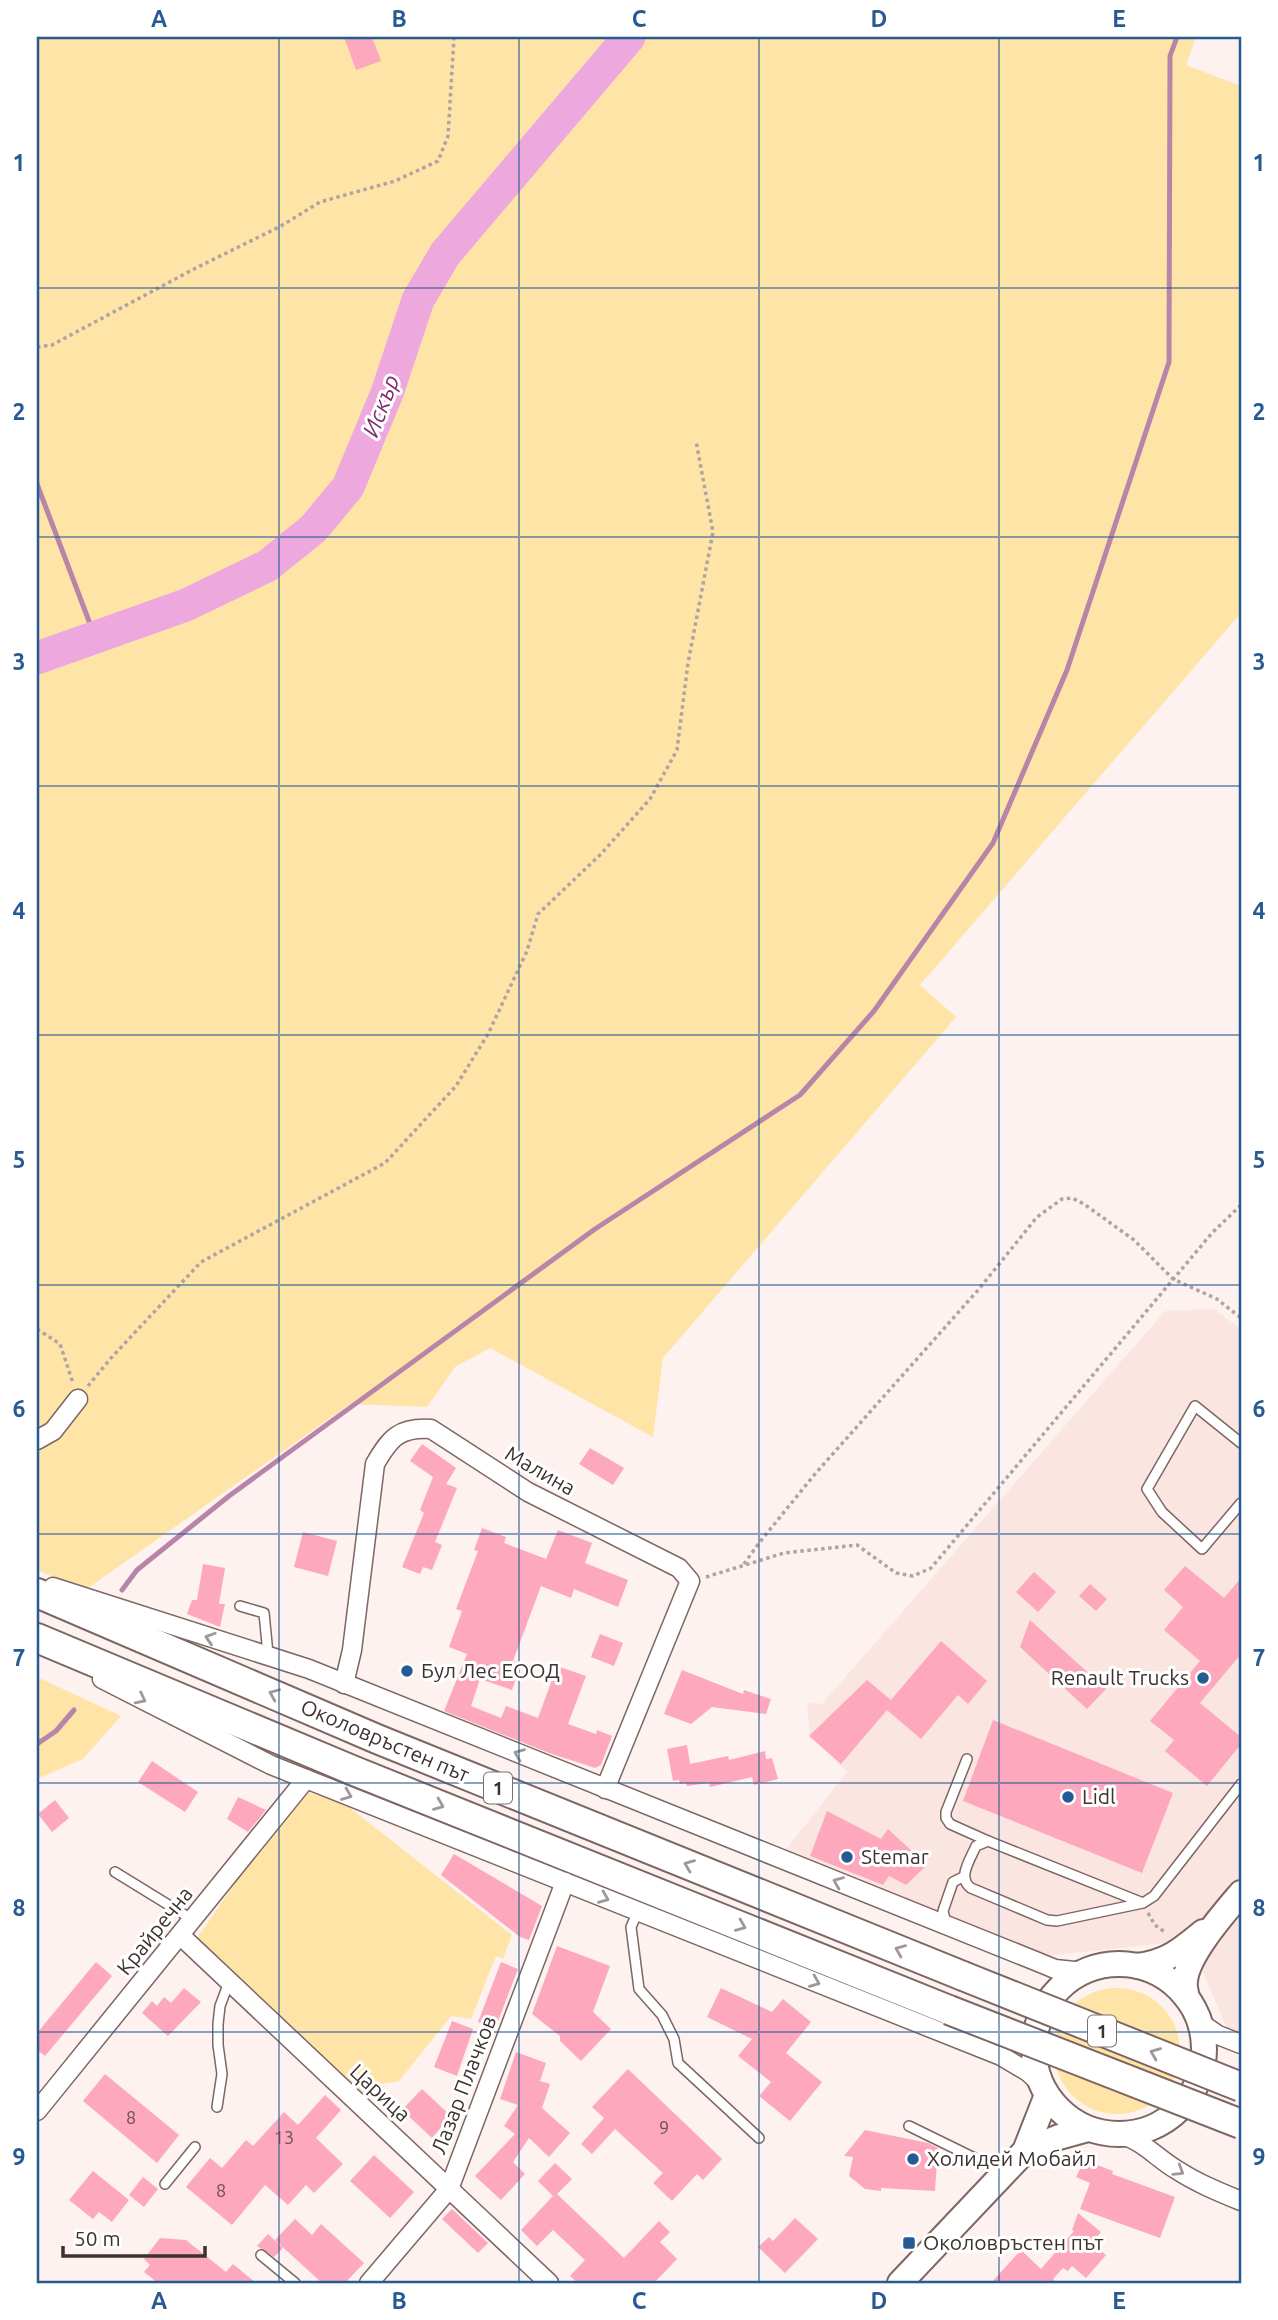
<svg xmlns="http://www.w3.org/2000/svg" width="1278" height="2320" viewBox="0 0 1278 2320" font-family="Ubuntu,sans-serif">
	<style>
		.built { fill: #fbe5e0 }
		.green { fill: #ffe4a8 }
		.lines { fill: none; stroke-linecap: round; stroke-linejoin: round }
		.stream { stroke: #b885a9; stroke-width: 5 }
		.river { stroke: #eda9dd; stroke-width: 33 }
		.building { fill: #fda8bd }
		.service-casing { stroke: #7e6662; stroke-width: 12 }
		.minor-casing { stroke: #7e6662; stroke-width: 21 }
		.secondary-casing { stroke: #7e6662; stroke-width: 28 }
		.trunk-casing { stroke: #7e6662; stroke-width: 32 }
		.path { stroke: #afa4a2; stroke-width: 3.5; stroke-dasharray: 3.5 3.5; stroke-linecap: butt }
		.service { stroke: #fff; stroke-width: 9 }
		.minor { stroke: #fff; stroke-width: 18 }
		.secondary { stroke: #fff; stroke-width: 24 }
		.trunk { stroke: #fff; stroke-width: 28 }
		.trunk-bridge-casing { stroke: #7e6662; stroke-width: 32; stroke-linecap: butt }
		.trunk-bridge { stroke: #fff; stroke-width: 28 }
		.oneway { stroke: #9e9898 }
		.grid { fill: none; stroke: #265a93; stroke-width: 2; stroke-opacity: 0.55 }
		.poi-dot { fill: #265a93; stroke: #fff; stroke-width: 2.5 }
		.labels { text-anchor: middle; stroke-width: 6; stroke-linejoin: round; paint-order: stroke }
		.number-label { font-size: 18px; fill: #6c5053 }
		.shield { fill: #fff; stroke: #76706e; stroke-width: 2 }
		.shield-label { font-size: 19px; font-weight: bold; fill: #3c3230 }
		.street-label { font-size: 21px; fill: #3c3230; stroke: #fff }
		.poi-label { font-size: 21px; fill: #3c3230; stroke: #fff; text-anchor: start }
		.water-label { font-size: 23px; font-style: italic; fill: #7b2d6c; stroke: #fff }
		.neatline { fill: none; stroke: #265a93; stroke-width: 2.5 }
		.grid-label { font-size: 23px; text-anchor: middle; font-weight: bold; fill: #265a93 }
	</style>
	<rect width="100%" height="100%" fill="#fdf2ef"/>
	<polygon class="built" points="1214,1309 1241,1329 1241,2034 1227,2028 1202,1970 1167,1943 1045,1956 784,1852 847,1772 810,1735 807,1703 822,1704 1165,1311"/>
	<g class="green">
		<polygon points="37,37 1196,37 1186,65 1241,86 1241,613 920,985 956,1017 663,1358 653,1437 490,1348 455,1367 427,1407 350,1404 85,1590 37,1570"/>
		<polygon points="37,1677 121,1716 83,1759 37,1779"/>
		<polygon points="300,1790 345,1804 512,1935 503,1959 496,1956 471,2019 451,2016 399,2081 380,2084 367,2100 199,1946 197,1938"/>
		<circle cx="1117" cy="2051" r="63"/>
	</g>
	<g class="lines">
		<g class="stream">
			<polyline points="37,484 95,637"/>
			<polyline points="122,1590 137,1570 229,1496 595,1229 800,1095 874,1011 993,843 1067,670 1169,362 1170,56 1177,37"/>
			<polyline points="37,1744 56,1731 74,1710"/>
		</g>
		<polyline class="river" points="37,658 186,605 267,566 313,529 348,487 387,393 418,300 445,254 629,37"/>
	</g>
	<g class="building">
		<polygon points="344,37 372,37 381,61 356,70"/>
		<polygon points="422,1444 456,1468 446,1484 457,1488 435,1542 442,1545 432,1570 423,1567 420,1574 402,1567 424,1513 420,1510 433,1477 410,1461"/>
		<polygon points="590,1448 624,1468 613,1485 579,1464"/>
		<polygon points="482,1528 506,1537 504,1543 546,1559 558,1530 592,1543 585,1563 628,1580 618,1607 574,1589 571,1598 541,1586 513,1661 521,1664 512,1690 480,1679 471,1706 501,1718 506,1706 538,1718 557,1666 586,1676 568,1724 596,1734 597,1730 612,1736 601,1765 595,1768 549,1753 444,1711 467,1654 449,1647 462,1611 456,1609 478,1551 474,1550"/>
		<polygon points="303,1532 337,1541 328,1576 294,1567"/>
		<polygon points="203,1564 225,1568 219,1604 225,1604 220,1627 187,1614 192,1600 197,1600"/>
		<polygon points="1185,1566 1224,1598 1241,1578 1241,1654 1200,1703 1241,1737 1241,1744 1207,1786 1165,1751 1174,1740 1150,1721 1200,1661 1164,1630 1183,1607 1164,1590"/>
		<polygon points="1034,1572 1056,1592 1038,1612 1016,1592"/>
		<polygon points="1090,1584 1107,1599 1096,1611 1079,1596"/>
		<polygon points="1030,1620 1106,1689 1087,1709 1020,1647"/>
		<polygon points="600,1634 623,1643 614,1666 591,1657"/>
		<polygon points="941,1641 987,1681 968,1704 958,1695 921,1739 887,1710 841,1764 809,1736 867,1680 891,1700"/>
		<polygon points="682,1670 743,1694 744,1690 771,1699 766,1714 712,1707 691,1724 664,1714"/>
		<polygon points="993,1720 1173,1793 1142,1873 963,1801"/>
		<polygon points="687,1745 690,1764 728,1756 729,1760 765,1751 766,1759 772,1758 778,1779 754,1785 752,1777 710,1787 709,1783 687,1786 686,1783 680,1784 679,1780 673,1781 667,1749"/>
		<polygon points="152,1761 198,1792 185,1812 138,1782"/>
		<polygon points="238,1797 266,1810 248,1832 227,1819"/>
		<polygon points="55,1800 69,1818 52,1832 38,1814"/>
		<polygon points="827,1811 881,1839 888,1829 927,1865 906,1885 889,1876 883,1885 810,1856"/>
		<polygon points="454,1854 542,1906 529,1940 520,1937 441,1875"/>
		<polygon points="557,1946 610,1966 593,2012 611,2029 581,2061 560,2041 560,2036 532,2014"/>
		<polygon points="96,1962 112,1976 45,2056 37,2050 37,2033"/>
		<polygon points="501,1962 518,1969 495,2029 478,2022"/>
		<polygon points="184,1988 201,2002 168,2036 142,2013 152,2001 157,2006 164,1997 171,2003"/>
		<polygon points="721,1988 772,2012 783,1999 811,2022 786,2053 822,2082 790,2121 759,2096 771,2082 738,2056 752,2039 707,2017"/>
		<polygon points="452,2021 473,2029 457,2076 434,2067"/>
		<polygon points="516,2052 546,2063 540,2081 550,2084 542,2108 570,2133 549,2157 529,2138 513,2162 525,2174 501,2200 475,2176 515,2134 504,2126 518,2105 500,2099"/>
		<polygon points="628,2069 722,2159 703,2180 697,2174 672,2201 653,2183 663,2173 615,2129 592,2154 581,2144 604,2118 592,2107"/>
		<polygon points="105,2074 179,2135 157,2163 83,2101"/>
		<polygon points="422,2089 451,2116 432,2138 402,2110"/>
		<polygon points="325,2095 341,2110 316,2138 343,2164 314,2193 306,2185 288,2205 265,2185 232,2225 186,2187 210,2158 222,2168 246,2140 253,2146 284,2112 298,2125"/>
		<polygon points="865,2130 928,2143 938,2148 935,2191 881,2188 881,2191 865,2189 849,2176 853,2157 844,2156"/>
		<polygon points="374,2155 414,2192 390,2218 350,2181"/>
		<polygon points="1089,2162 1113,2171 1112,2174 1175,2197 1160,2238 1080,2209 1090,2183 1076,2177 1083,2163"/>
		<polygon points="555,2163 572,2179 557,2194 624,2258 659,2221 670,2232 660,2242 677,2259 654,2283 578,2283 570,2276 585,2260 553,2230 537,2246 521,2230 553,2196 538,2181"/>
		<polygon points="93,2171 129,2200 112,2222 99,2212 93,2219 69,2200"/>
		<polygon points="143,2177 158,2189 144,2207 129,2195"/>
		<polygon points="452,2209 488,2243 478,2253 442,2219"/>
		<polygon points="1078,2213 1101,2232 1092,2243 1106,2255 1086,2278 1072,2266 1068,2271 1063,2268 1053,2279 1057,2283 991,2283 1021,2250 1041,2269 1074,2231 1072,2230"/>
		<polygon points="795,2218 818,2239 785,2273 758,2247 769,2237 773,2241"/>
		<polygon points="295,2219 312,2235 321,2224 364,2263 345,2283 322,2283 275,2240"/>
		<polygon points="268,2234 283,2248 274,2257 257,2246"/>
		<polygon points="160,2238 186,2240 226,2272 233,2264 256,2283 158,2283 144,2272 150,2265 144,2259"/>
	</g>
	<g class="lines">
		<g class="service-casing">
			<g id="service">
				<polyline points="1241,1443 1195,1406 1147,1489 1162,1512 1202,1549 1241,1503"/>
				<polyline points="240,1606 264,1613 268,1654 271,1656"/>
				<polyline points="967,1759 946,1812 946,1818 950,1824 988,1841"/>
				<polyline points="115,1872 193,1920"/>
				<path d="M1143 1903 988 1841 976 1846C970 1860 957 1878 971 1888L1047 1920 1057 1921 1143 1903 1154 1896 1241 1784"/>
				<polyline points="638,1911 631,1927 639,1989 662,2015 674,2039 678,2063 759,2138"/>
				<polyline points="946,1924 943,1911 953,1882 963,1877"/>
				<polyline points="217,2107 222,2074 218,2045 218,2024 220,2006 229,1982"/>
				<polyline points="909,2126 1003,2172"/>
				<polyline points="165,2184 195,2147"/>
				<polyline points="261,2255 295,2283"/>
			</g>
		</g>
		<g class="minor-casing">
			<g id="minor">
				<polyline points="37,1440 53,1431 78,1399"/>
				<polyline points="53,1587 309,1669 1038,1962 1055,1969 1084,1972"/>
				<polyline points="102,1679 271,1765 1001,2056 1028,2072 1039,2082"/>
				<path d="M344 1684 352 1650 375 1464C390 1438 399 1427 431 1429L528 1492 679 1568 690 1581 605 1789"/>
				<polyline points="181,1936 549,2283"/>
				<polyline points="1198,2021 1218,2035 1241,2044"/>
				<polyline points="37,2111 306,1779"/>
				<path d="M1122 2135C1143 2141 1158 2159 1177 2170 1197 2183 1219 2192 1241 2201"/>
				<polyline points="369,2283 449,2189 565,1882"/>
			</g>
		</g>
		<g class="secondary-casing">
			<g id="secondary">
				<circle cx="1119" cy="2049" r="85"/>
				<path d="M1137 1966C1167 1962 1180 1951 1203 1932"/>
				<path d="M1187 1998C1186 1993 1184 1986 1185 1981 1187 1955 1224 1913 1241 1893"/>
				<polyline points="1025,2151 1059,2137 1088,2129"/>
				<polyline points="900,2283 1025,2151 1047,2095"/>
			</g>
		</g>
		<g class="trunk-casing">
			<g id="trunk">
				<polyline points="37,1593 377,1739 963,1976"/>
				<polyline points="37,1638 352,1770 949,2010"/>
			</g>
		</g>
		<g class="path">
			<polyline points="37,347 52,345 192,270 281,226 320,202 395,181 438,161 448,136 454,37"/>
			<polyline points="37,1329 60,1344 73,1383"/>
			<polyline points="88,1386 111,1358 201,1262 385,1163 456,1086 488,1034 527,951 538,914 601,854 650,799 677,750 688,663 713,532 696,441"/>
			<polyline points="744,1564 759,1543 815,1474 979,1289 1037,1217 1062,1199 1072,1198 1084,1204 1134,1240 1173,1279 1217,1299 1241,1318"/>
			<polyline points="706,1577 784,1553 857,1545 896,1573 913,1576 931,1568 1212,1233 1241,1205"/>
			<polyline points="1148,1913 1155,1925 1166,1933"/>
		</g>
		<use href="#service" class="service"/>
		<use href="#minor" class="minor"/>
		<use href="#secondary" class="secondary"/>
		<use href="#trunk" class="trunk"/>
		<g class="trunk-bridge-casing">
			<g id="trunk-bridge">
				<polyline points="963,1976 1241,2087"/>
				<polyline points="949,2010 1241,2124"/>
			</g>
		</g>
		<use href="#trunk-bridge" class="trunk-bridge"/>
	</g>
	<defs><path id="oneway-chevron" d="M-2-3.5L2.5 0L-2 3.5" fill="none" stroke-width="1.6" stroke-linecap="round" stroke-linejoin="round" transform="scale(1.75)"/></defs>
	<g class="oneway">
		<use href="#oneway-chevron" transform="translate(210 1638) rotate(-162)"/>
		<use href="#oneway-chevron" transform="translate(274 1694) rotate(-157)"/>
		<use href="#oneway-chevron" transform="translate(141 1699) rotate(27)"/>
		<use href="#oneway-chevron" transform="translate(519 1754) rotate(-158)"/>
		<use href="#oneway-chevron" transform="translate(347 1795) rotate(22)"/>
		<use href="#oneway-chevron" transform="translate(439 1805) rotate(22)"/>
		<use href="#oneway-chevron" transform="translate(689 1865) rotate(-158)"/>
		<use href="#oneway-chevron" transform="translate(838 1882) rotate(-158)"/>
		<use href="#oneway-chevron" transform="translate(604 1898) rotate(22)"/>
		<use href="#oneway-chevron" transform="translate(741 1926) rotate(22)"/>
		<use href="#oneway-chevron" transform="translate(900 1950) rotate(-158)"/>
		<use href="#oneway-chevron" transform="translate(815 1982) rotate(22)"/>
		<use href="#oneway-chevron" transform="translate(1155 2053) rotate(-158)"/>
		<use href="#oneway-chevron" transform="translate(1179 2171) rotate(32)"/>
	</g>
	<path class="grid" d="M279 37V2283M519 37V2283M759 37V2283M999 37V2283M37 288H1241M37 537H1241M37 786H1241M37 1035H1241M37 1285H1241M37 1534H1241M37 1783H1241M37 2032H1241"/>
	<g class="poi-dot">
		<circle cx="407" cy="1671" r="7"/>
		<circle cx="1203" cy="1678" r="7"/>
		<circle cx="1068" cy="1797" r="7"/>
		<circle cx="847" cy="1857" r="7"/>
		<circle cx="913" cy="2159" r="7"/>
		<rect x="902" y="2236" width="14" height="14" rx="3.5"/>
	</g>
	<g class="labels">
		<g class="number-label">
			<text x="131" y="2124">8</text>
			<text x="664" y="2134">9</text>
			<text x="284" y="2144">13</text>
			<text x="221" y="2197">8</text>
		</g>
		<g class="shield">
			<rect x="484" y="1772.5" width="28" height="31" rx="5"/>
			<rect x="1088" y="2015.5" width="28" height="31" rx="5"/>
		</g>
		<g class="shield-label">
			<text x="498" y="1795">1</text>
			<text x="1102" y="2038">1</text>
		</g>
		<g class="street-label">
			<text transform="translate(540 1471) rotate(30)" y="7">Малина</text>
			<text transform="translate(385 1741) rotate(23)" y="7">Околовръстен път</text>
			<text transform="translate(155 1931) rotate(-51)" y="7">Крайречна</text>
			<text transform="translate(464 2085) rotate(-69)" y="7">Лазар Плачков</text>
			<text transform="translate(380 2093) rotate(43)" y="7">Царица</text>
		</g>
		<g class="poi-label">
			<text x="421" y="1678">Бул Лес ЕООД</text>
			<text x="1189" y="1685" text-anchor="end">Renault Trucks</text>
			<text x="1082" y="1804">Lidl</text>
			<text x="861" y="1864">Stemar</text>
			<text x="927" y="2166">Холидей Мобайл</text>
			<text x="923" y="2250">Околовръстен път</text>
		</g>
		<g class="water-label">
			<text transform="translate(381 406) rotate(-69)" y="8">Искър</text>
		</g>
	</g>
	<rect width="1278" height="2320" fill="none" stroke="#ffffff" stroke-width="77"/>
	<path d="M63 2246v10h142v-10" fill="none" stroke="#3c3230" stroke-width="3.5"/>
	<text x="74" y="2246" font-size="21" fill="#3c3230" stroke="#ffffff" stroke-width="5" paint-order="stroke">50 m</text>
	<rect x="38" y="38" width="1202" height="2244" class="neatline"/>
	<g class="grid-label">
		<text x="159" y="27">A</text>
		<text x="399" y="27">B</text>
		<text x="639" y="27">C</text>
		<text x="879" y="27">D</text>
		<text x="1119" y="27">E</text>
		<text x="19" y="171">1</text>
		<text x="1259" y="171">1</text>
		<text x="19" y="420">2</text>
		<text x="1259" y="420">2</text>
		<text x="19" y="670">3</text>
		<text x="1259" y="670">3</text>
		<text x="19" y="919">4</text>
		<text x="1259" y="919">4</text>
		<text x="19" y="1168">5</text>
		<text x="1259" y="1168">5</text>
		<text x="19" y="1417">6</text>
		<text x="1259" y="1417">6</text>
		<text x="19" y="1666">7</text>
		<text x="1259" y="1666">7</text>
		<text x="19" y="1916">8</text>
		<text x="1259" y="1916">8</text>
		<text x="19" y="2165">9</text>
		<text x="1259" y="2165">9</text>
		<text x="159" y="2309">A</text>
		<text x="399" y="2309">B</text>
		<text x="639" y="2309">C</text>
		<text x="879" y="2309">D</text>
		<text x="1119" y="2309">E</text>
	</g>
</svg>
